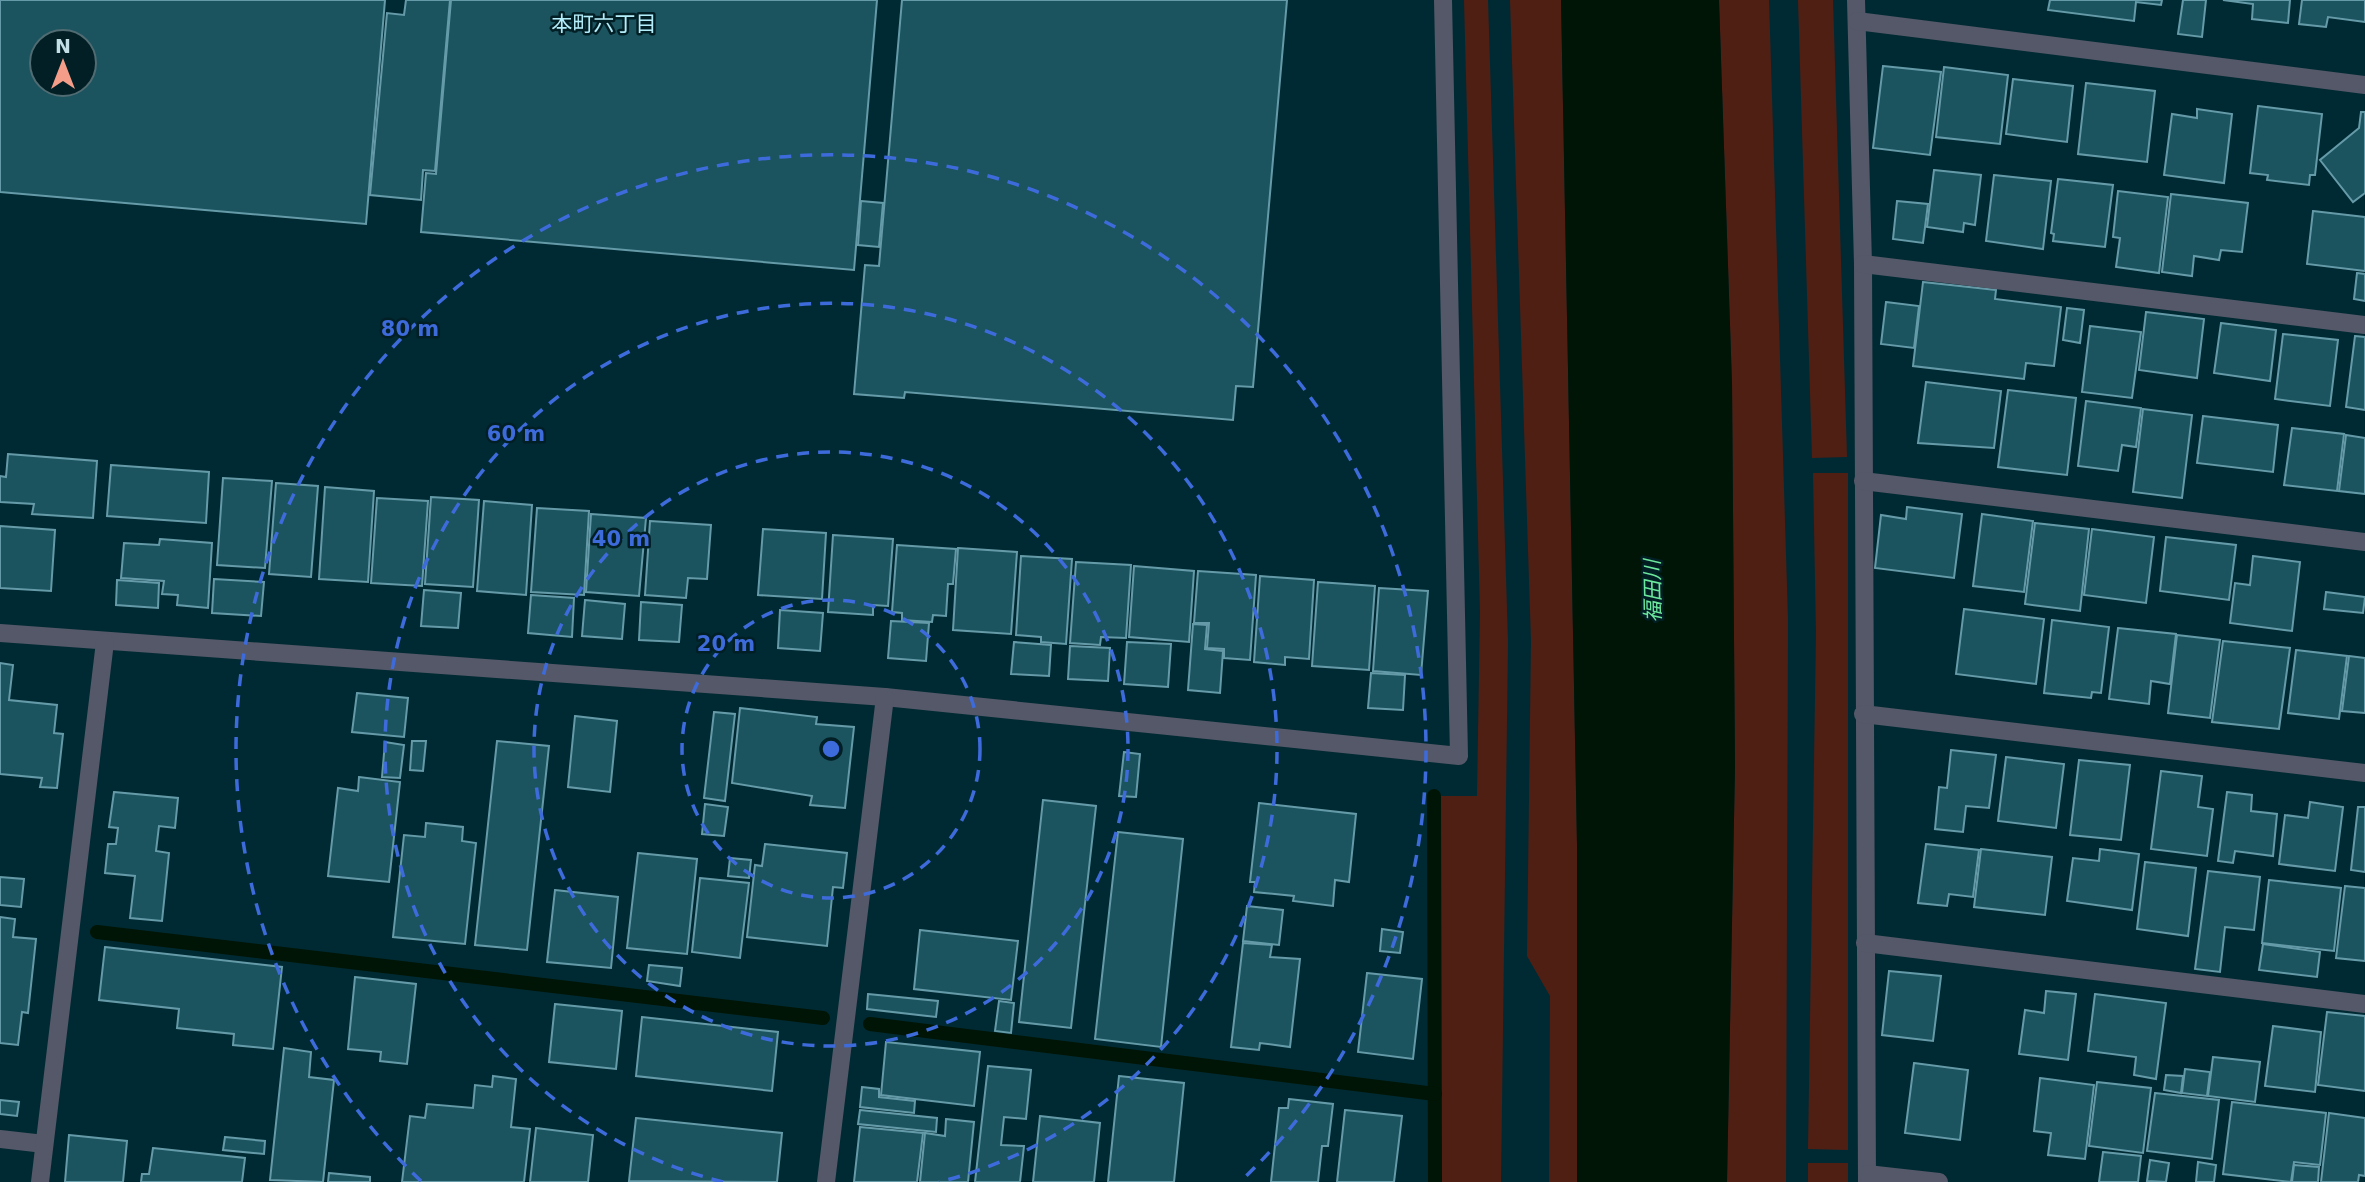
<svg xmlns="http://www.w3.org/2000/svg" width="2365" height="1182" viewBox="0 0 2365 1182" font-family="'DejaVu Sans','Noto Sans JP',sans-serif">
	<style>
		.green { fill: #501f14 }
		.water { fill: #001505 }
		.lines { fill: none; stroke-linecap: round; stroke-linejoin: round }
		.stream { stroke: #001505; stroke-width: 14 }
		.building { fill: #1b535f; stroke: #659ba8; stroke-width: 2; fill-rule: evenodd }
		.minor { stroke: #545868; stroke-width: 18 }
		.ring { fill: none; stroke: #3e6bdb; stroke-width: 3.5; stroke-dasharray: 12 9 }
		.labels { text-anchor: middle; stroke-width: 5; stroke-linejoin: round; paint-order: stroke }
		.neighbourhood-label { font-size: 21px; fill: #b4edfa; stroke: #021f25 }
		.water-label { font-size: 21px; font-style: italic; fill: #6ce89c; stroke: #021f25 }
		.centre { fill: #3e6bdb; stroke: #021f25; stroke-width: 3.5 }
		.ring-label { font-size: 21px; text-anchor: middle; font-weight: bold; fill: #3e6bdb; stroke: #021f25; stroke-width: 5; stroke-linejoin: round; paint-order: stroke }
	</style>
	<rect width="100%" height="100%" fill="#002a33"/>
	<g class="green">
		<polygon points="1464,0 1488,0 1508,642 1501,1182 1439,1182 1439,796 1477,796 1480,612"/>
		<polygon points="1510,0 1561,0 1577,844 1577,1182 1549,1182 1550,996 1527,956 1531,641"/>
		<polygon points="1719,0 1769,0 1788,620 1786,1182 1727,1182 1735,767 1732,384"/>
		<polygon points="1798,0 1833,0 1847,457 1812,458"/>
		<polygon points="1813,473 1848,473 1848,1150 1808,1149 1816,634"/>
		<rect x="1808" y="1163" width="40" height="19"/>
	</g>
	<polygon class="water" points="1561,0 1719,0 1732,384 1735,767 1727,1182 1577,1182 1577,844"/>
	<g class="lines">
		<g class="stream">
			<polyline points="1434,796 1435,1182"/>
			<polyline points="97,932 823,1018"/>
			<polyline points="870,1024 1435,1094"/>
		</g>
	</g>
	<g class="building">
		<path d="M0 0H385L366 224 0 192ZM42 42H84V84H42Z"/>
		<polygon points="406,0 450,0 435,171 423,170 421,200 370,195 387,13 404,15"/>
		<polygon points="451,0 877,0 854,270 421,232 426,173 436,174"/>
		<polygon points="902,0 1287,0 1253,387 1236,386 1233,420 905,392 904,398 854,394 865,265 879,266"/>
		<polygon points="2050,0 2162,0 2161,5 2136,2 2134,21 2048,10"/>
		<polygon points="2183,0 2206,0 2202,37 2178,34"/>
		<polygon points="2223,0 2290,0 2288,23 2252,19 2253,4"/>
		<polygon points="2302,0 2365,0 2365,22 2328,17 2326,27 2299,24"/>
		<polygon points="1883,66 1941,72 1930,155 1873,148"/>
		<polygon points="1944,67 2008,75 2000,144 1936,137"/>
		<polygon points="2013,79 2073,86 2067,142 2006,134"/>
		<polygon points="2086,83 2155,91 2147,162 2078,154"/>
		<polygon points="2258,106 2322,114 2315,175 2310,175 2309,185 2267,180 2268,175 2250,173"/>
		<polygon points="2197,109 2232,114 2224,183 2164,175 2172,114 2197,118"/>
		<polygon points="2361,112 2365,112 2365,193 2353,202 2320,160 2359,128"/>
		<polygon points="1934,170 1981,175 1975,225 1964,223 1963,232 1927,227"/>
		<polygon points="1994,175 2051,181 2043,249 1986,241"/>
		<polygon points="2058,179 2113,185 2105,247 2053,241 2054,234 2051,233"/>
		<polygon points="2118,191 2168,197 2159,273 2116,267 2120,238 2113,237"/>
		<polygon points="2171,194 2248,203 2242,252 2221,250 2219,260 2194,256 2192,276 2162,272"/>
		<polygon points="861,201 883,203 879,247 858,245"/>
		<polygon points="1897,201 1928,204 1923,243 1893,239"/>
		<polygon points="2313,211 2365,217 2365,271 2307,264"/>
		<polygon points="2357,273 2365,274 2365,301 2354,299"/>
		<polygon points="1923,282 1996,290 1995,299 2061,307 2054,366 2026,363 2024,379 1913,366"/>
		<polygon points="1886,302 1919,306 1914,348 1881,344"/>
		<polygon points="2067,308 2084,310 2080,343 2063,340"/>
		<polygon points="2146,312 2204,319 2197,378 2139,370"/>
		<polygon points="2221,323 2276,330 2270,381 2214,373"/>
		<polygon points="2090,326 2141,332 2132,398 2082,392"/>
		<polygon points="2283,334 2338,340 2330,406 2275,399"/>
		<polygon points="2355,336 2365,337 2365,410 2346,407"/>
		<polygon points="1926,382 2001,391 1994,448 1918,443"/>
		<polygon points="2008,390 2076,398 2067,475 1998,467"/>
		<polygon points="2086,401 2141,408 2136,447 2122,445 2118,471 2078,466"/>
		<polygon points="2143,409 2192,415 2182,498 2133,492"/>
		<polygon points="2203,416 2278,425 2273,472 2197,463"/>
		<polygon points="2292,428 2344,434 2337,491 2284,485"/>
		<polygon points="2346,435 2365,438 2365,494 2339,491"/>
		<polygon points="8,454 97,461 93,518 32,514 34,504 0,502 0,476 6,477"/>
		<polygon points="111,465 209,472 206,523 107,516"/>
		<polygon points="223,478 272,481 265,568 217,565"/>
		<polygon points="276,483 318,486 311,577 269,574"/>
		<polygon points="325,487 374,491 368,582 319,579"/>
		<polygon points="431,497 479,500 473,587 425,584"/>
		<polygon points="377,498 428,501 422,586 371,583"/>
		<polygon points="484,501 532,505 526,595 477,591"/>
		<polygon points="1907,507 1962,514 1954,578 1875,568 1881,515 1906,519"/>
		<polygon points="537,508 589,511 584,595 531,592"/>
		<polygon points="591,514 646,518 639,596 586,592"/>
		<polygon points="1982,514 2033,521 2024,592 1973,586"/>
		<polygon points="650,521 711,525 707,579 688,578 686,598 645,595"/>
		<polygon points="2035,523 2089,529 2080,611 2025,604"/>
		<polygon points="0,526 55,530 51,591 0,588"/>
		<polygon points="763,529 826,533 822,599 758,595"/>
		<polygon points="2092,529 2154,537 2146,603 2084,595"/>
		<polygon points="833,535 893,539 888,606 873,605 873,615 828,612"/>
		<polygon points="2166,537 2236,545 2229,600 2160,591"/>
		<polygon points="160,539 212,543 208,608 177,605 178,595 162,594 164,581 121,578 124,543 159,545"/>
		<polygon points="897,545 956,549 953,584 948,584 946,616 933,615 932,622 902,620 902,613 892,612"/>
		<polygon points="958,548 1017,552 1011,634 953,630"/>
		<polygon points="1021,556 1072,559 1066,644 1041,642 1041,637 1016,635"/>
		<polygon points="2253,556 2300,562 2292,631 2230,623 2235,583 2250,585"/>
		<polygon points="1076,562 1131,565 1126,638 1101,637 1100,645 1070,643"/>
		<polygon points="1134,566 1194,571 1189,642 1129,637"/>
		<polygon points="1198,571 1256,575 1250,660 1224,658 1224,649 1207,648 1209,623 1194,623"/>
		<polygon points="1260,576 1314,580 1309,659 1285,657 1285,665 1254,662"/>
		<polygon points="214,579 264,582 261,616 212,613"/>
		<polygon points="117,580 159,583 158,608 116,605"/>
		<polygon points="1318,582 1375,586 1369,670 1312,666"/>
		<polygon points="1379,588 1428,591 1421,675 1373,671"/>
		<polygon points="424,590 461,593 458,628 421,626"/>
		<polygon points="2326,592 2365,597 2363,613 2324,609"/>
		<polygon points="531,595 574,598 572,637 528,633"/>
		<polygon points="585,600 625,604 622,639 582,636"/>
		<polygon points="641,602 682,605 679,642 639,640"/>
		<polygon points="1964,609 2044,619 2036,684 1956,674"/>
		<polygon points="780,610 823,613 820,651 778,648"/>
		<polygon points="2052,620 2109,627 2101,693 2092,692 2091,698 2044,693"/>
		<polygon points="891,621 929,623 926,661 888,658"/>
		<polygon points="1193,624 1207,625 1205,649 1223,651 1220,693 1188,690"/>
		<polygon points="2118,628 2176,634 2170,684 2151,681 2149,704 2109,699"/>
		<polygon points="2177,635 2220,640 2210,718 2168,713"/>
		<polygon points="2223,641 2290,648 2279,729 2212,722"/>
		<polygon points="1014,642 1051,645 1049,676 1011,674"/>
		<polygon points="1127,642 1171,644 1168,687 1124,684"/>
		<polygon points="1070,646 1110,648 1108,681 1068,679"/>
		<polygon points="2296,650 2347,656 2339,719 2288,713"/>
		<polygon points="2349,656 2365,658 2365,713 2342,711"/>
		<polygon points="0,663 13,665 9,700 57,705 54,733 63,734 57,788 40,787 42,778 0,774"/>
		<polygon points="1371,673 1405,675 1403,710 1368,708"/>
		<polygon points="357,693 408,698 404,737 352,732"/>
		<polygon points="740,708 817,717 816,724 854,727 845,808 810,805 812,796 732,783"/>
		<polygon points="714,712 735,714 725,801 704,798"/>
		<polygon points="575,716 617,721 610,792 568,787"/>
		<polygon points="412,741 426,741 423,771 410,770"/>
		<polygon points="497,741 549,746 527,950 475,945"/>
		<polygon points="385,742 404,745 400,778 382,777"/>
		<polygon points="1951,750 1996,755 1989,808 1966,806 1963,832 1935,829 1939,787 1947,788"/>
		<polygon points="1124,752 1140,754 1136,797 1119,796"/>
		<polygon points="2006,757 2064,764 2056,828 1998,821"/>
		<polygon points="2079,760 2130,765 2121,840 2070,835"/>
		<polygon points="2161,771 2202,776 2198,807 2213,809 2207,856 2151,849"/>
		<polygon points="359,777 400,782 389,882 328,876 338,788 358,791"/>
		<polygon points="114,792 178,798 175,828 159,826 156,851 169,853 162,921 130,918 135,876 105,873 108,844 116,844 118,828 109,827"/>
		<polygon points="2227,792 2252,795 2251,811 2277,814 2273,856 2235,851 2233,863 2218,861"/>
		<polygon points="1043,800 1096,806 1071,1028 1019,1022"/>
		<polygon points="2310,802 2343,807 2335,871 2279,864 2285,815 2308,818"/>
		<polygon points="1259,803 1356,814 1349,882 1335,880 1333,906 1293,901 1294,896 1254,892 1255,882 1250,882"/>
		<polygon points="705,804 728,807 724,836 702,834"/>
		<polygon points="2358,807 2365,807 2365,872 2351,870"/>
		<polygon points="426,823 463,827 462,841 476,843 465,944 393,937 404,835 425,837"/>
		<polygon points="1118,832 1183,839 1161,1047 1095,1039"/>
		<polygon points="765,844 847,853 843,888 833,887 827,946 747,937 755,865 762,866"/>
		<polygon points="1926,844 1979,850 1973,897 1949,894 1947,906 1918,903"/>
		<polygon points="1981,849 2052,857 2045,915 1974,907"/>
		<polygon points="2100,849 2139,854 2132,910 2067,901 2073,858 2099,861"/>
		<polygon points="638,853 697,859 687,954 627,948"/>
		<polygon points="730,858 751,860 749,878 728,876"/>
		<polygon points="2145,862 2196,868 2188,936 2137,929"/>
		<polygon points="2208,871 2260,877 2254,930 2225,927 2220,972 2195,969"/>
		<polygon points="0,877 24,879 21,907 0,905"/>
		<polygon points="700,878 749,883 740,958 692,952"/>
		<polygon points="2269,880 2341,888 2334,951 2262,943"/>
		<polygon points="2345,886 2365,888 2365,961 2336,958"/>
		<polygon points="555,890 618,897 611,968 547,962"/>
		<polygon points="1247,906 1283,910 1279,945 1243,941"/>
		<polygon points="0,917 15,919 13,937 36,939 28,1013 22,1012 18,1045 0,1043"/>
		<polygon points="1382,929 1403,932 1400,953 1380,951"/>
		<polygon points="920,930 1018,941 1011,1000 914,989"/>
		<polygon points="1243,943 1272,945 1270,957 1300,959 1290,1047 1260,1043 1259,1050 1231,1047"/>
		<polygon points="2263,944 2320,952 2317,977 2259,970"/>
		<polygon points="105,947 282,967 273,1049 233,1045 234,1034 177,1028 179,1009 99,1000"/>
		<polygon points="649,965 682,968 680,986 647,981"/>
		<polygon points="1889,971 1941,976 1933,1041 1882,1035"/>
		<polygon points="1367,973 1422,979 1413,1059 1358,1052"/>
		<polygon points="355,977 416,984 407,1064 380,1061 381,1052 348,1049"/>
		<polygon points="2046,991 2076,994 2068,1060 2019,1054 2025,1010 2044,1013"/>
		<polygon points="868,994 938,1001 936,1017 867,1009"/>
		<polygon points="2095,994 2166,1003 2156,1079 2134,1075 2136,1057 2088,1051"/>
		<polygon points="999,1001 1014,1003 1011,1033 995,1031"/>
		<polygon points="555,1004 622,1011 616,1069 549,1062"/>
		<polygon points="2327,1012 2365,1016 2365,1091 2318,1085"/>
		<polygon points="642,1017 778,1032 772,1091 636,1076"/>
		<polygon points="2273,1026 2321,1032 2315,1092 2265,1086"/>
		<polygon points="886,1042 980,1052 974,1106 881,1095"/>
		<polygon points="284,1048 311,1052 309,1077 334,1080 323,1182 270,1180"/>
		<polygon points="2213,1057 2260,1062 2255,1102 2208,1096"/>
		<polygon points="1914,1063 1968,1070 1960,1140 1905,1133"/>
		<polygon points="988,1066 1031,1070 1026,1119 1004,1117 1001,1145 1024,1146 1020,1182 975,1182"/>
		<polygon points="2185,1069 2210,1072 2207,1096 2182,1093"/>
		<polygon points="2166,1075 2183,1076 2181,1093 2164,1090"/>
		<polygon points="493,1076 516,1079 511,1127 530,1129 524,1182 402,1182 410,1116 425,1118 427,1104 473,1108 475,1085 492,1087"/>
		<polygon points="1119,1076 1184,1083 1174,1182 1108,1182"/>
		<polygon points="2040,1078 2094,1085 2085,1159 2048,1155 2051,1133 2034,1131"/>
		<polygon points="2097,1082 2151,1088 2143,1153 2089,1146"/>
		<polygon points="862,1087 879,1089 879,1097 915,1101 914,1113 860,1107"/>
		<polygon points="2155,1093 2219,1100 2212,1159 2147,1151"/>
		<polygon points="1289,1099 1333,1104 1328,1146 1322,1146 1318,1182 1271,1182 1279,1108 1288,1108"/>
		<polygon points="0,1100 19,1102 17,1116 0,1114"/>
		<polygon points="2232,1102 2326,1113 2320,1165 2294,1162 2291,1182 2223,1174"/>
		<polygon points="860,1110 937,1118 936,1132 858,1124"/>
		<polygon points="1345,1110 1402,1116 1394,1182 1337,1182"/>
		<polygon points="2329,1113 2365,1118 2365,1176 2359,1175 2358,1182 2321,1182"/>
		<polygon points="1040,1116 1100,1123 1094,1182 1033,1182"/>
		<polygon points="636,1118 782,1133 777,1182 629,1181"/>
		<polygon points="946,1119 974,1122 968,1182 920,1182 925,1133 945,1136"/>
		<polygon points="860,1127 923,1133 917,1182 854,1182"/>
		<polygon points="536,1128 593,1135 588,1182 530,1182"/>
		<polygon points="69,1135 127,1141 123,1182 65,1182"/>
		<polygon points="225,1137 265,1141 264,1154 223,1150"/>
		<polygon points="153,1148 245,1158 242,1182 141,1182 142,1174 149,1174"/>
		<polygon points="2103,1152 2141,1156 2138,1182 2099,1182"/>
		<polygon points="2150,1160 2169,1163 2166,1182 2147,1181"/>
		<polygon points="2198,1162 2216,1165 2214,1182 2196,1182"/>
		<polygon points="2294,1165 2319,1167 2318,1182 2292,1182"/>
		<polygon points="329,1173 370,1177 370,1182 328,1182"/>
	</g>
	<g class="lines">
		<g class="minor">
			<polyline points="1856,0 1863,264 1867,1182"/>
			<polyline points="1857,21 2365,85"/>
			<polyline points="1863,264 2365,325"/>
			<polyline points="1863,481 2365,542"/>
			<polyline points="0,633 885,697 1459,756 1443,0"/>
			<polyline points="1863,714 2365,773"/>
			<polyline points="1865,943 2365,1004"/>
			<polyline points="0,1139 44,1144"/>
			<polyline points="1867,1174 1939,1182"/>
			<polyline points="40,1182 105,642"/>
			<polyline points="826,1182 885,697"/>
		</g>
	</g>
	<g class="ring">
		<circle cx="831" cy="749" r="149"/>
		<circle cx="831" cy="749" r="297"/>
		<path d="M723 1182A446 446 0 1 1 939 1182"/>
		<path d="M421 1181A595 595 0 1 1 1241 1181"/>
	</g>
	<g class="labels">
		<g class="neighbourhood-label">
			<text x="604" y="31">本町六丁目</text>
		</g>
		<g class="water-label">
			<text transform="translate(1653 591) rotate(-91)" y="7">福田川</text>
		</g>
	</g>
	<circle cx="831" cy="749" r="10" class="centre"/>
	<g class="ring-label">
		<text x="410" y="336">80 m</text>
		<text x="516" y="441">60 m</text>
		<text x="621" y="546">40 m</text>
		<text x="726" y="651">20 m</text>
	</g>
	<g transform="translate(63 63)"><circle r="33" fill="#021f25" stroke="#506c72" stroke-width="2"/>
	<path d="M0-5L12 26L0 18L-12 26Z" fill="#f49e89"/>
	<text y="-10" font-size="19" font-weight="bold" text-anchor="middle" fill="#c4dfe6">N</text>
	</g>
</svg>
